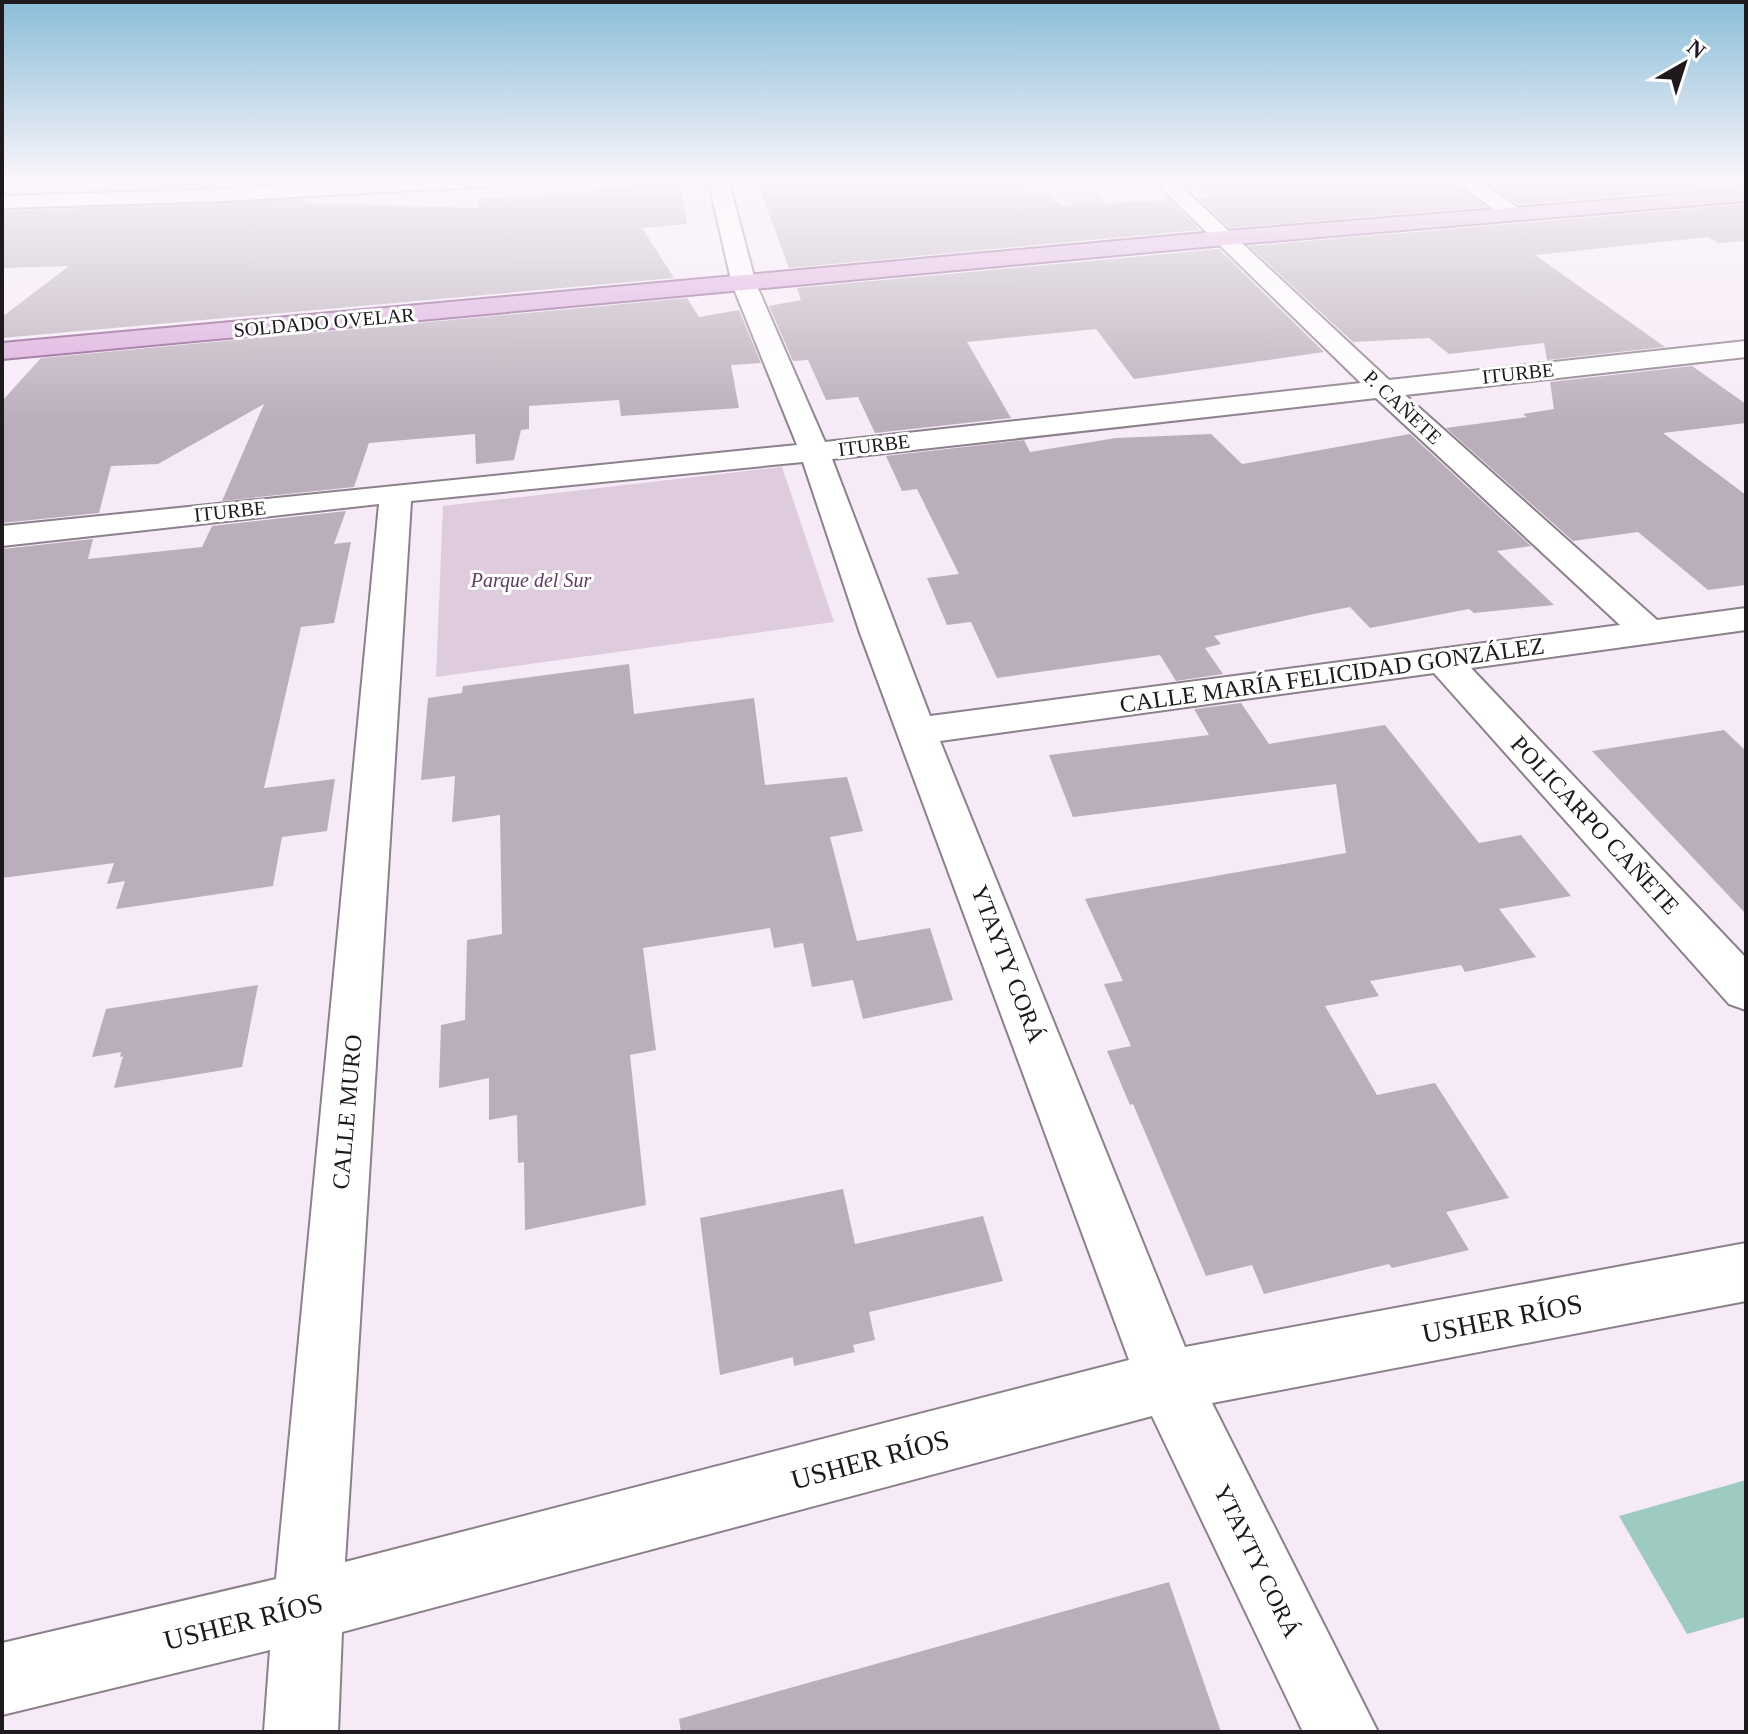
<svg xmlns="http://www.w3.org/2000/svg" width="1748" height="1734" viewBox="0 0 1748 1734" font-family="Georgia,serif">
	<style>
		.green { fill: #decbde }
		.water { fill: #9dcbc1 }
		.building { fill: #baaeba }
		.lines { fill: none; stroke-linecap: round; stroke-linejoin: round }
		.minor-casing { stroke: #8b808b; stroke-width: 4 }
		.major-casing { stroke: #885489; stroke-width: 4 }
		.minor { fill: #fff; fill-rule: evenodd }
		.major { fill: #daabdb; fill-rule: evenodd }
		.labels { text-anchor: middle; stroke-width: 6; stroke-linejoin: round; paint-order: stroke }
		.far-street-label { font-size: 20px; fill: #1d191d; stroke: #fff }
		.far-park-label { font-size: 20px; font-style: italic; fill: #613a62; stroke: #fff }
		.street-label { font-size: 24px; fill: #1d191d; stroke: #fff }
		.near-street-label { font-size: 28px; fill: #1d191d; stroke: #fff }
	</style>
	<rect width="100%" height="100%" fill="#f7eaf7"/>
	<g class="green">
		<polygon points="1091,188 1109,207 1073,210 1056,190"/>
		<polygon points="782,467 834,622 436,677 443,506"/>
	</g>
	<polygon class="water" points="1746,1480 1746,1617 1687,1634 1619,1516"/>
	<g class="building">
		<polygon points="170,179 320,179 162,188"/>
		<polygon points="756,179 1019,179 1029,194 1048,192 1060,206 1169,200 1200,230 789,268"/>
		<polygon points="1192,179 1449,179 1486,207 1230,228 1198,198 1213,197"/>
		<polygon points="1480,179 1746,179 1746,186 1518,204"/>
		<polygon points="680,181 687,224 642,228 674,278 2,338 2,317 69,266 2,268 2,211 306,199 304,203 478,208 481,198 540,196 635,186 635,183"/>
		<polygon points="1746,204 1746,241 1718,243 1708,237 1535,255 1665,347 1547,360 1544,343 1449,354 1429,338 1353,342 1249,246"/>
		<polygon points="1219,249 1324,352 1134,379 1096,329 967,342 1011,418 875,433 858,397 826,400 808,360 793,361 769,306 801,300 797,288"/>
		<polygon points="687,298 699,317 739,310 761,363 731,365 739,408 621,416 619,400 529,406 529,429 521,430 514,460 476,464 475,434 369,443 354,487 222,501 264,404 158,464 111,466 99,513 2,523 2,401 41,358"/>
		<polygon points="1692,366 1746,404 1746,423 1663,433 1746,495 1746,585 1708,590 1638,532 1573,541 1446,428 1527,417 1523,414 1554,409 1550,382"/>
		<polygon points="1211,434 1242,464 1410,434 1531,546 1497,551 1554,605 1474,613 1469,609 1370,628 1350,607 1314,614 1214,636 1221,644 1205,648 1223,674 1176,681 1160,655 997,678 971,622 947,625 927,578 959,574 917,489 902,491 886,456 1024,440 1030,452 1116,438"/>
		<polygon points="346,511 334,544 351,542 334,623 301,627 264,788 335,779 327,831 282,837 273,886 116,909 125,881 107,884 114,863 2,878 2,549 93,539 88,559 202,547 212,526"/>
		<polygon points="629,664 634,714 754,698 765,785 847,777 863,831 830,837 857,941 930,928 953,1000 863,1019 853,980 812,987 803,943 774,948 770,928 643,948 656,1050 630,1055 646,1205 525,1230 524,1162 518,1163 517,1115 489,1120 489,1078 439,1088 441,1025 465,1020 467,940 502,934 500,815 452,822 455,776 421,780 428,698 462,693 463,686"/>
		<polygon points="1241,703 1269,744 1385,725 1479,843 1521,835 1571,896 1499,909 1536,957 1465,972 1461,965 1370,981 1379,996 1325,1006 1377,1095 1435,1083 1509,1198 1446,1212 1469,1250 1392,1268 1389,1264 1264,1294 1252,1265 1206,1276 1133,1104 1130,1105 1107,1051 1131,1046 1104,984 1123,981 1085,899 1346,853 1336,784 1073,817 1049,755 1209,735 1194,709"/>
		<polygon points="1724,730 1746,751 1746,914 1592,751"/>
		<polygon points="258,985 242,1067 114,1088 123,1056 120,1057 121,1052 92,1057 106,1009"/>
		<polygon points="843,1189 855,1244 983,1216 1003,1281 869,1312 875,1340 853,1345 855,1352 794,1366 793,1357 720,1375 700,1218"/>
		<polygon points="1169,1582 1221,1732 681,1732 679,1719"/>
	</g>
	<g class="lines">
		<g class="minor-casing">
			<g id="minor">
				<polygon points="406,179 518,179 508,185 225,201 2,208 2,196 225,189"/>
				<path d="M708 179H728L756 284 825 442 1361 383 1152 179H1173L1389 380 1746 341V357L1405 395 1657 620 1746 608V630L1471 668 1746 958V1010L1729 1004 1434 673 940 741 1185 1347 1746 1243V1301L1212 1403 1378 1732H1303L1152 1416 342 1632 338 1732H264L270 1650 2 1715V1643L276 1579 379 504 2 546V526L797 445 732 284ZM1376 398 1620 625 930 716 832 459ZM803 462 860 633 1129 1360 345 1562 411 501Z"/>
				<polygon points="1452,179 1475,179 1524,212 1521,217 1505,217"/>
			</g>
		</g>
		<g class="major-casing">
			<polygon id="major" points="1746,189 1746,201 1225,245 2,359 2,343 1225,231"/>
		</g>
		<use href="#minor" class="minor"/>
		<use href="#major" class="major"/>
	</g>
	<linearGradient id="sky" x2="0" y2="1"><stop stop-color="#8abdd8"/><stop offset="0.43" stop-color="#fbf6fb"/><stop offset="1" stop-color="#fbf6fb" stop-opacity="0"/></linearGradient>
	<rect width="1748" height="421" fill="url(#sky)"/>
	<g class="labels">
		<g class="far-street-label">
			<text transform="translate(324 322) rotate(-5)" y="7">SOLDADO OVELAR</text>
			<text transform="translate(1518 373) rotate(-6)" y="7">ITURBE</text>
			<text transform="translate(1403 407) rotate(43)" y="7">P. CAÑETE</text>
			<text transform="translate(874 445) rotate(-7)" y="7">ITURBE</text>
			<text transform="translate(230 511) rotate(-6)" y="7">ITURBE</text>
		</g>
		<g class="far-park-label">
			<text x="531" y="587">Parque del Sur</text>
		</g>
		<g class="street-label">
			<text transform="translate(1332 675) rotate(-8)" y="8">CALLE MARÍA FELICIDAD GONZÁLEZ</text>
			<text transform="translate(1595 825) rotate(47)" y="8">POLICARPO CAÑETE</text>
			<text transform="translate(1008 964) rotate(69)" y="8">YTAYTY CORÁ</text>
			<text transform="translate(347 1112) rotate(-85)" y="8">CALLE MURO</text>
			<text transform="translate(1257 1561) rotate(64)" y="8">YTAYTY CORÁ</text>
		</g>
		<g class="near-street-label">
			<text transform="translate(1502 1318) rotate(-11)" y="10">USHER RÍOS</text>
			<text transform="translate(870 1459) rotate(-15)" y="10">USHER RÍOS</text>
			<text transform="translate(243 1621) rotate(-14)" y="10">USHER RÍOS</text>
		</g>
	</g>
	<rect width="1748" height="1734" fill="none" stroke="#1d191d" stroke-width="8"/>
	<g transform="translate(1684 64) rotate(39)" stroke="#ffffff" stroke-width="6" paint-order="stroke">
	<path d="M0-6L14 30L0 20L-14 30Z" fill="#1d191d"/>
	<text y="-12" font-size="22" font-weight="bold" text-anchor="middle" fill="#1d191d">N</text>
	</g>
</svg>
